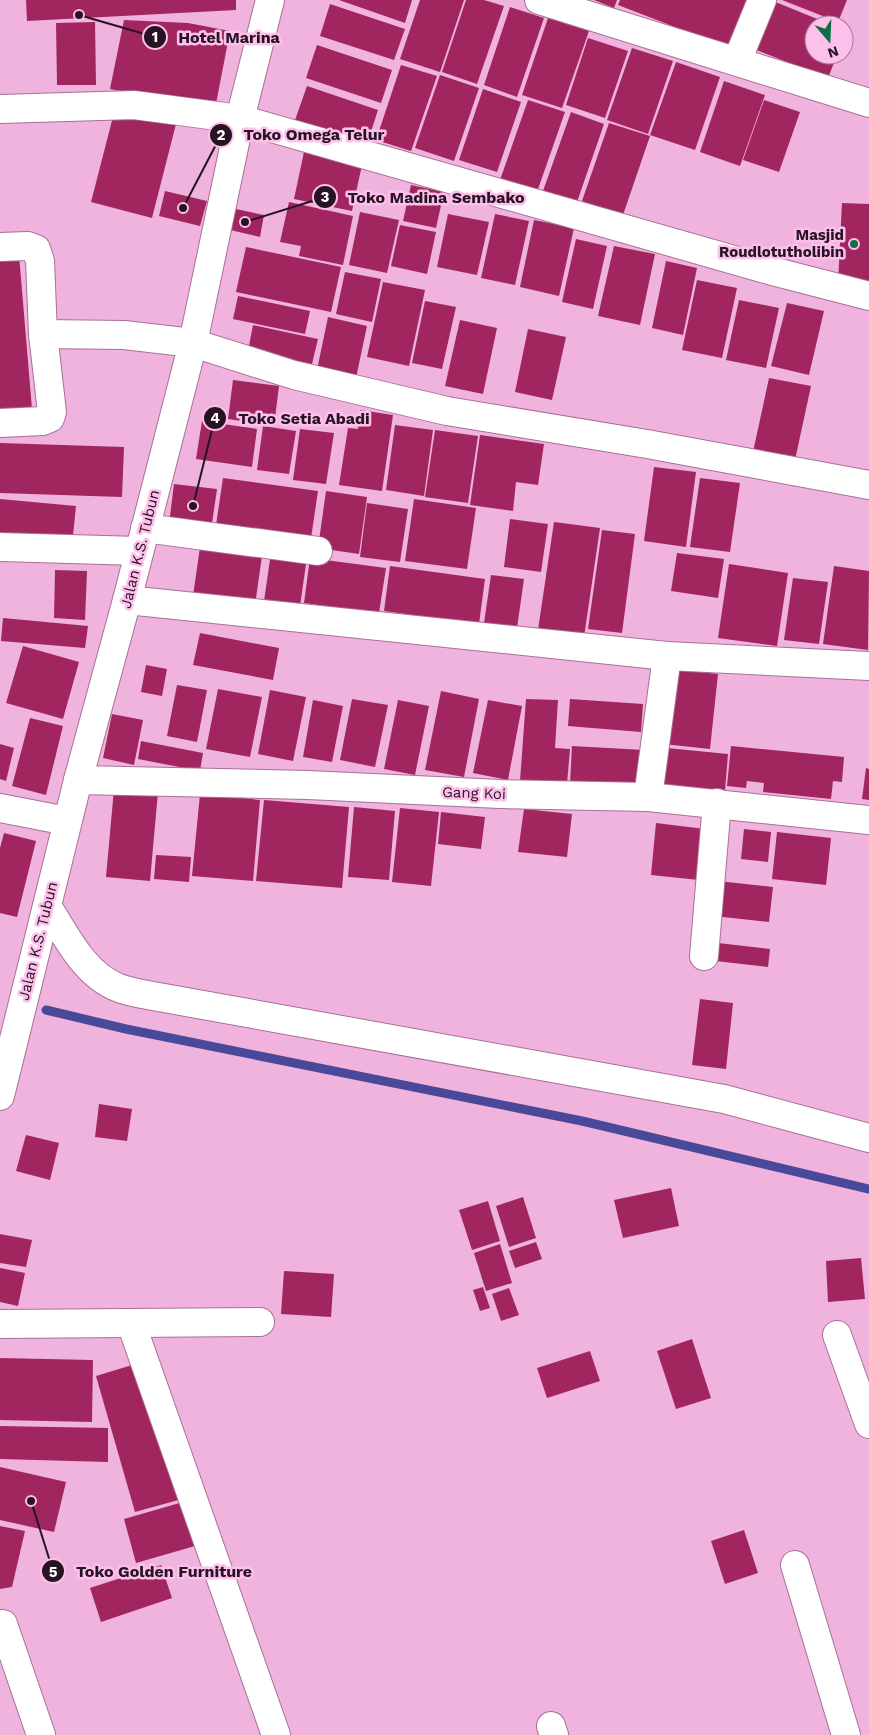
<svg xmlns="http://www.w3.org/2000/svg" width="869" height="1735" viewBox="0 0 869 1735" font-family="'Work Sans',sans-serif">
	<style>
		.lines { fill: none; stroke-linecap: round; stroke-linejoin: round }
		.stream { stroke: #4a4898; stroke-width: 9 }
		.building { fill: #a1265f }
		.minor-casing { stroke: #a87098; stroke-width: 30 }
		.minor { stroke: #fff; stroke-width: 28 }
		.poi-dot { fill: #0e6e44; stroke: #fcc0eb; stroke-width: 2 }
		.labels { text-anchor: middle; stroke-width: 5; stroke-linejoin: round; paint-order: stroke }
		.poi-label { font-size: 15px; font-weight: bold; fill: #281323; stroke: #fcc0eb; text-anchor: end }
		.street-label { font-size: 15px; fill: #281323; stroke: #fcc0eb }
		.leader { fill: none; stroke: #281323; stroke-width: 2 }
		.callout-dot { fill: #281323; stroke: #fcc0eb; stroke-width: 2 }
		.mark-label { font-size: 15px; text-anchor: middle; font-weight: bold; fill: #fff }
		.callout-label { font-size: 16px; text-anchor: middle; font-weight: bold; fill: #281323; stroke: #fcc0eb; stroke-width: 5; stroke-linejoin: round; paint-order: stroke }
	</style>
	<rect width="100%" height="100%" fill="#efb3dd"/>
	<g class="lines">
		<polyline class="stream" points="46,1010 126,1029 582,1121 869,1189"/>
	</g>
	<g class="building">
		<polygon points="26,0 236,0 236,10 27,21"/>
		<polygon points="339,0 412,0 405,23"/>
		<polygon points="420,0 464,0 440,72 400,59"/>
		<polygon points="466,0 484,0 504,6 477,84 442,72"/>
		<polygon points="594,0 617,0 614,8"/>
		<polygon points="620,0 752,0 732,49 618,5"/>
		<polygon points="782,0 847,0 838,22"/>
		<polygon points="773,1 832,25 814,25 814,55 837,55 828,78 754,49"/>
		<polygon points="330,4 405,29 394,60 320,36"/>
		<polygon points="510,7 544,18 517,97 484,85"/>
		<polygon points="548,18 589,31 562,108 522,95"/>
		<polygon points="124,20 188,23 230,31 215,109 110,89"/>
		<polygon points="95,22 96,85 57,85 56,23"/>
		<polygon points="588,38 628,51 605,118 566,105"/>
		<polygon points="317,45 392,70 381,103 306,78"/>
		<polygon points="632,48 673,61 648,134 607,120"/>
		<polygon points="676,62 720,77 695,150 650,135"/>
		<polygon points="401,65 437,76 411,151 376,140"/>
		<polygon points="440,75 479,88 454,161 415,148"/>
		<polygon points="724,81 765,95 740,166 700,152"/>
		<polygon points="307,86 378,110 366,147 294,123"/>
		<polygon points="483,89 521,102 497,172 459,160"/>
		<polygon points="528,100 565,112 537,192 500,180"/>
		<polygon points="764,100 800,112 779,172 743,160"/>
		<polygon points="115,109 176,124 152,218 91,202"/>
		<polygon points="571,112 604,124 577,202 543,191"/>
		<polygon points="609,123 650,136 623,215 582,201"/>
		<polygon points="304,152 362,165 352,211 294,199"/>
		<polygon points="411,185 444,192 436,228 403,221"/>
		<polygon points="165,191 207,201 200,226 159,216"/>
		<polygon points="289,202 353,216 343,265 299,256 301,246 280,242"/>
		<polygon points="842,203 869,204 869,285 838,284"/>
		<polygon points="231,208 264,215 260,237 226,229"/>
		<polygon points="360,212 399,220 387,273 349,265"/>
		<polygon points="448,214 489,222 477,275 437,267"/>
		<polygon points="495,214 529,221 515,285 481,278"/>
		<polygon points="534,220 574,228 559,296 520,287"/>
		<polygon points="400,225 436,232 427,274 391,266"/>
		<polygon points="576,239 607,246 593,309 562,302"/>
		<polygon points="614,246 655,254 640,325 598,316"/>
		<polygon points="246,247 341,267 331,312 236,292"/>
		<polygon points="19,255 32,409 0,411 0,257"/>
		<polygon points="666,261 697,268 683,335 652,328"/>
		<polygon points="345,272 381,279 372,322 336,314"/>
		<polygon points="697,280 737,288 722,358 682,350"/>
		<polygon points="383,282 425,290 409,366 367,357"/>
		<polygon points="238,296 310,311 305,334 233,319"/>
		<polygon points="739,300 779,308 766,368 726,360"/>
		<polygon points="425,301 456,307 442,369 412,363"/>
		<polygon points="787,303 824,311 809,375 771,366"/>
		<polygon points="328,317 367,326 356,378 317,370"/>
		<polygon points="460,320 497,328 483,394 445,386"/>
		<polygon points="253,325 318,339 312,364 248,351"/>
		<polygon points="528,329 566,337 552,400 515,392"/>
		<polygon points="769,378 811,386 795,460 753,452"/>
		<polygon points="233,380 279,386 274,426 228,419"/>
		<polygon points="360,410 393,415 382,491 339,485 348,428 358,429"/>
		<polygon points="202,421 257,429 252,467 196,459"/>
		<polygon points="395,425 433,430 424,496 386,490"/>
		<polygon points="263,426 296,431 289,474 257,470"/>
		<polygon points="300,429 334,433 326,484 293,480"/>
		<polygon points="435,430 478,436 468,503 425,497"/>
		<polygon points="480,435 544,444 538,485 516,482 513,511 470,505"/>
		<polygon points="0,443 124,447 122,497 0,493"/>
		<polygon points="654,467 696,472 686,547 644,541"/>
		<polygon points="223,478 318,491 310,545 215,532"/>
		<polygon points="700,478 740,483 730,552 690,547"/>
		<polygon points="174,484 217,489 211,530 169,524"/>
		<polygon points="326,491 367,497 359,554 318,548"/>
		<polygon points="0,499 76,506 72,545 0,539"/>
		<polygon points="414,499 476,508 467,569 405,561"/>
		<polygon points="367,503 408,509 400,562 360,557"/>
		<polygon points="510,519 548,524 541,572 504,567"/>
		<polygon points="554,522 600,528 584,637 538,630"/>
		<polygon points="602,530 635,534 622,633 588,629"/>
		<polygon points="201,540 263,549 255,605 193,596"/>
		<polygon points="272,546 308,550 300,606 264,601"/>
		<polygon points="677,553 724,559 718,598 671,591"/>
		<polygon points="310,558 386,568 379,613 304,603"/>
		<polygon points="729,564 788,573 777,646 718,638"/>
		<polygon points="390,566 485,579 479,624 384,611"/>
		<polygon points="834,566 869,571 868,650 823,644"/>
		<polygon points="55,570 87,571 85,620 54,618"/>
		<polygon points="491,575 524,579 517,628 484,623"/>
		<polygon points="793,578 828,582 819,644 784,640"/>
		<polygon points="3,618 88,626 85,648 1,641"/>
		<polygon points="200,633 279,648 273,680 193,665"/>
		<polygon points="23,646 79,662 63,719 6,703"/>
		<polygon points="146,665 167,669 162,696 141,692"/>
		<polygon points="671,669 718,674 710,749 663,744"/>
		<polygon points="177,685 207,690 197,742 167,736"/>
		<polygon points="218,689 262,697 250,757 206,749"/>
		<polygon points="270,690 306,697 293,761 258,754"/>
		<polygon points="441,691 479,699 464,777 425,770"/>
		<polygon points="352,699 388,705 375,767 340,760"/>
		<polygon points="526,699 558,700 555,748 570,749 567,784 520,781"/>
		<polygon points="570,699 643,704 641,732 568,726"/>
		<polygon points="313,700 343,706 332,762 303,757"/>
		<polygon points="398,700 429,706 415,775 384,769"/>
		<polygon points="488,700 522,706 508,780 473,773"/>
		<polygon points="112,714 143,720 134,765 103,758"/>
		<polygon points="30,718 63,726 46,795 12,786"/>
		<polygon points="141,741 203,753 200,771 138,759"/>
		<polygon points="0,744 14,748 6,781 0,779"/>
		<polygon points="572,746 644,750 642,788 570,784"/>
		<polygon points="731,746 844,757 842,782 833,781 831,799 763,792 764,783 747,781 746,788 727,786"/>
		<polygon points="667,748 728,754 725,791 663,785"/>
		<polygon points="866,768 869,769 869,800 862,799"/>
		<polygon points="114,789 158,792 150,881 106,877"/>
		<polygon points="200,794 260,800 253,881 192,876"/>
		<polygon points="264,800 349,807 342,888 256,881"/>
		<polygon points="354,807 395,811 389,880 348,877"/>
		<polygon points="400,808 439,812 431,886 392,882"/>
		<polygon points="524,809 572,814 567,857 518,852"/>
		<polygon points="441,812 485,817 481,849 438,844"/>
		<polygon points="656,823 705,829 699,880 651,875"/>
		<polygon points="744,829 771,832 768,862 741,859"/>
		<polygon points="777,832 831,838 826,885 772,879"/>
		<polygon points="4,833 36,841 17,917 0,913 0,848"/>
		<polygon points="156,855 191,857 189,882 154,879"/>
		<polygon points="718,881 773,887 769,922 714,916"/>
		<polygon points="709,942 770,949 768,967 707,960"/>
		<polygon points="700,999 733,1003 726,1069 692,1065"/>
		<polygon points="99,1104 132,1109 127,1141 95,1137"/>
		<polygon points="26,1135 59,1143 50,1180 16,1171"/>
		<polygon points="671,1188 679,1226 623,1238 614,1200"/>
		<polygon points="523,1197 536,1238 509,1247 496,1206"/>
		<polygon points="488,1201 500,1241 472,1250 459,1210"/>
		<polygon points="0,1234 32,1240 26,1267 0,1263"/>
		<polygon points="536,1242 542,1259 515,1268 509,1251"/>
		<polygon points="500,1244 512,1283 486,1291 474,1253"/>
		<polygon points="861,1258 865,1299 828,1302 826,1261"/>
		<polygon points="0,1268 25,1273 18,1306 0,1302"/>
		<polygon points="284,1271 334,1274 331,1317 281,1314"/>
		<polygon points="483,1287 490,1308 480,1311 473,1290"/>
		<polygon points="509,1288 519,1315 501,1321 492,1294"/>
		<polygon points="692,1339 711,1398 676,1409 657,1351"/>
		<polygon points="590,1351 600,1381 547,1398 537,1368"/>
		<polygon points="0,1358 93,1360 92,1422 0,1420"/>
		<polygon points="142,1362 182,1499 135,1512 96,1376"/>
		<polygon points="0,1426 108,1428 108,1462 0,1459"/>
		<polygon points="0,1467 66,1482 54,1532 0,1520"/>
		<polygon points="183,1502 195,1546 136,1563 124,1519"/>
		<polygon points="0,1526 25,1531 12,1587 0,1589"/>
		<polygon points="744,1530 758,1573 725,1584 711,1541"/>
		<polygon points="161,1565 172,1598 101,1622 90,1588"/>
	</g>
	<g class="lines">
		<g class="minor-casing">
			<g id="minor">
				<polyline points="539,0 869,103"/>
				<polyline points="737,61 762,0"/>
				<polyline points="0,109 134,105 240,119 776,272 869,296"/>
				<polyline points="0,247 28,246 36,249 40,261 43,334"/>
				<polyline points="0,423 43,421 50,418 52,412 43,334 124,335 193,343 294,375 447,411 647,444 869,485"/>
				<polyline points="145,528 318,551"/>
				<polyline points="0,547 139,551"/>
				<polyline points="127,600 667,656 869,666"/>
				<polyline points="78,780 308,785 500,794 648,797 869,820"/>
				<polyline points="648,797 667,656"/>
				<polyline points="0,808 67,821"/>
				<path d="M47 906C66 935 84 975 119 988 129 992 142 994 153 996L724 1099 869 1138"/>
				<polyline points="704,956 717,803"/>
				<polyline points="0,1096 78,780 127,600 193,343 240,119 270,0"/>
				<polyline points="131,1323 276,1735"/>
				<polyline points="0,1324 260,1322"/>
				<polyline points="837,1335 869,1424"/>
				<polyline points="795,1565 846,1735"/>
				<polyline points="0,1624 3,1624 41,1735"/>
				<polyline points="551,1726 554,1735"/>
			</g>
		</g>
		<use href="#minor" class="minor"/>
	</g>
	<circle class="poi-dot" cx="854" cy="244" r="5"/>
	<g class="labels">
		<g class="poi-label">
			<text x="844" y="240">Masjid<tspan x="844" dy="17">Roudlotutholibin</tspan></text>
		</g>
		<g class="street-label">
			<text transform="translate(140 549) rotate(-76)" y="5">Jalan K.S. Tubun</text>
			<text transform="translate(474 793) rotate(2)" y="5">Gang Koi</text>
			<text transform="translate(38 941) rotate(-76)" y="5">Jalan K.S. Tubun</text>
		</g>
	</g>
	<path class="leader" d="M79 15L155 37M183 208L221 135M245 222L325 197M193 506L215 418M31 1501L53 1571"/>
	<g class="callout-dot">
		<circle cx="79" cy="15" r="5"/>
		<circle cx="183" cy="208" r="5"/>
		<circle cx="245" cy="222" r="5"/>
		<circle cx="193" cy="506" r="5"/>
		<circle cx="31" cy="1501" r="5"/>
		<circle cx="155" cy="37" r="12"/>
		<circle cx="221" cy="135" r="12"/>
		<circle cx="325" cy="197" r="12"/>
		<circle cx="215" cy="418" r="12"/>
		<circle cx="53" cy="1571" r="12"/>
	</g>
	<g class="mark-label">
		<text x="155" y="42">1</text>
		<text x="221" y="140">2</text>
		<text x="325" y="202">3</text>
		<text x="215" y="423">4</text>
		<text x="53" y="1577">5</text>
	</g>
	<g class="callout-label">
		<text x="229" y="43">Hotel Marina</text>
		<text x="314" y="140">Toko Omega Telur</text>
		<text x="436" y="203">Toko Madina Sembako</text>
		<text x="304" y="424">Toko Setia Abadi</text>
		<text x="164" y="1577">Toko Golden Furniture</text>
	</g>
	<g transform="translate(829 40) rotate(161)"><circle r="24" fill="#fcc0eb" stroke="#a77b9b"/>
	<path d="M0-4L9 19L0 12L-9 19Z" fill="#0e6e44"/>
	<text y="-8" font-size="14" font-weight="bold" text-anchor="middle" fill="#281323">N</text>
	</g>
</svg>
